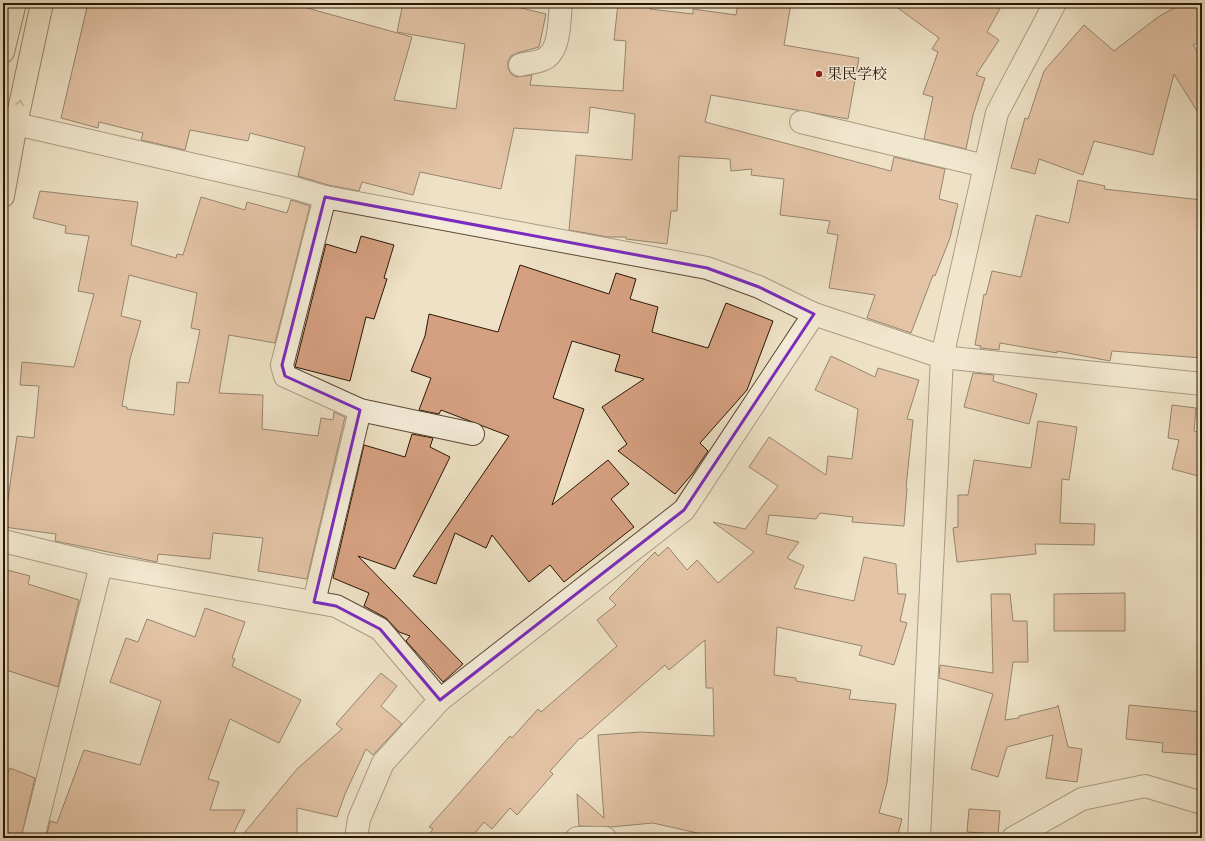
<svg xmlns="http://www.w3.org/2000/svg" width="1205" height="841" viewBox="0 0 1205 841" font-family="'Libre Bodoni','Noto Serif SC',serif">
	<style>
		.building { fill: #d5a081; stroke: #291605; fill-rule: evenodd }
		.lines { fill: none; stroke-linecap: round; stroke-linejoin: round }
		.minor-casing { stroke: #5a4935; stroke-width: 24 }
		.major-casing { stroke: #291605; stroke-width: 24 }
		.minor { stroke: #f4ecd9; stroke-width: 22 }
		.major { stroke: #eee1c5; stroke-width: 22 }
		.oneway { stroke: #95866f }
		.marked { fill: none; stroke: #7b2cbf; stroke-width: 3; stroke-linejoin: round }
		.poi-dot { fill: #8f2418; stroke: #f4ecd9; stroke-width: 1.5 }
		.labels { text-anchor: middle; stroke-width: 3; stroke-linejoin: round; paint-order: stroke }
		.poi-label { font-size: 15px; fill: #291605; stroke: #f4ecd9; text-anchor: start }
	</style>
	<rect width="100%" height="100%" fill="#eee1c5"/>
	<filter id="stains"><feTurbulence type="fractalNoise" baseFrequency=".005" numOctaves="4"/><feColorMatrix values="0 0 0 0 .2 0 0 0 0 .09 0 0 0 0 .02 0 0 0 .5 -.17"/></filter>
	<radialGradient id="worn" r=".72"><stop offset=".6" stop-color="#630" stop-opacity="0"/><stop offset="1" stop-color="#630" stop-opacity=".3"/></radialGradient>
	<g class="building">
		<polygon points="88,3 289,3 412,37 394,100 456,109 465,44 397,32 403,3 501,3 546,14 539,47 517,53 511,56 508,61 508,68 511,74 517,77 532,75 530,85 623,91 626,41 614,40 618,3 651,6 650,9 693,14 693,9 736,15 738,3 791,3 784,45 859,58 848,119 711,95 705,122 891,171 894,157 945,169 939,199 958,204 950,238 935,276 933,275 911,333 867,318 875,295 829,288 838,235 827,233 830,221 780,215 784,179 751,175 752,169 731,171 730,159 679,156 677,211 671,211 667,244 626,239 626,237 608,237 569,230 576,155 632,160 635,114 590,107 588,133 514,128 501,189 420,172 413,195 362,182 359,191 328,185 298,176 305,147 250,133 248,141 190,130 185,150 141,140 143,133 99,122 98,128 61,118"/>
		<polygon points="891,3 1003,3 987,32 999,40 976,75 985,78 973,115 966,149 924,139 933,97 923,94 938,52 932,49 939,38"/>
		<polygon points="1183,3 1202,3 1202,40 1193,45 1202,59 1202,119 1174,74 1153,155 1094,141 1083,175 1039,159 1035,174 1011,168 1025,118 1028,119 1044,71 1084,25 1114,51 1158,17"/>
		<polygon points="1078,180 1105,186 1104,189 1202,200 1202,358 1112,351 1110,361 1057,351 1057,353 1000,343 999,350 980,348 981,346 975,345 984,294 986,295 992,271 1021,277 1036,215 1069,223"/>
		<path d="M40 191 138 202 131 245 176 258 177 254 183 255 201 197 245 210 247 202 287 213 291 200 310 206 275 343 229 335 219 393 263 395 262 429 318 436 321 418 333 420 334 412 345 417 307 579 258 571 263 538 213 533 210 559 158 554 157 562 55 541 56 534 4 527 17 436 34 438 39 386 20 385 22 362 74 367 94 294 78 291 89 236 65 233 66 226 33 218ZM129 275 197 293 191 328 200 330 189 383 177 382 174 415 127 409V407L122 406 130 359 141 321 121 316Z"/>
		<polygon points="361,236 394,245 384,278 387,279 374,319 366,317 350,381 295,367 326,244 356,253"/>
		<polygon points="520,265 609,294 616,273 636,279 630,299 658,307 652,332 708,348 726,303 773,321 747,390 700,443 708,451 693,473 675,494 618,451 627,444 602,407 644,379 615,371 620,355 572,341 553,398 584,409 552,505 608,460 629,484 611,499 634,527 564,582 550,565 529,582 492,535 486,548 455,533 436,584 413,576 509,436 441,410 439,414 419,410 431,378 411,371 425,336 429,314 498,332"/>
		<polygon points="831,356 875,377 878,368 919,380 907,419 913,420 906,487 907,488 904,526 852,522 853,517 820,513 816,519 769,515 766,534 799,542 787,558 804,566 794,588 854,601 864,557 896,564 898,594 906,594 900,621 907,623 894,665 859,655 862,646 777,627 774,675 796,678 796,681 851,690 849,699 896,704 887,783 879,813 902,819 897,838 719,838 653,823 610,827 579,826 577,794 604,818 598,735 641,732 714,736 713,688 706,688 705,640 669,670 665,665 581,739 580,738 550,771 553,774 517,815 510,808 492,829 484,822 471,838 426,838 433,829 429,827 510,736 512,738 538,709 541,712 617,646 597,620 616,605 609,598 655,552 658,556 668,547 687,570 697,560 718,583 754,552 713,522 745,529 778,486 749,467 769,437 826,475 828,456 852,459 858,409 815,390"/>
		<polygon points="973,373 994,375 993,381 1037,394 1029,424 964,407"/>
		<polygon points="1172,405 1196,408 1194,431 1202,433 1202,477 1172,469 1179,440 1168,438"/>
		<polygon points="1038,421 1077,427 1069,480 1062,479 1060,523 1095,524 1094,545 1035,544 1036,554 957,562 953,528 958,527 958,495 968,495 974,460 1031,468"/>
		<polygon points="412,434 433,438 430,447 450,457 395,569 358,556 463,664 443,682 406,641 410,636 399,632 386,618 364,606 369,593 333,578 364,445 405,457"/>
		<polygon points="3,569 30,576 28,584 79,600 58,687 3,669"/>
		<polygon points="1125,593 1125,631 1054,631 1054,594"/>
		<polygon points="991,594 1010,594 1013,621 1027,621 1028,662 1013,662 1005,720 1019,718 1019,716 1057,707 1058,705 1068,747 1082,749 1077,782 1046,778 1053,735 1007,747 998,777 971,769 993,694 939,678 940,665 993,673"/>
		<polygon points="205,608 245,622 232,658 235,659 232,666 301,700 279,743 230,719 208,779 219,782 210,810 245,810 231,838 46,838 50,821 57,823 84,750 140,765 161,701 110,682 126,638 138,642 147,619 195,637"/>
		<polygon points="381,673 397,686 381,706 402,724 373,755 366,749 345,794 337,817 297,808 297,838 240,838 297,769 342,729 336,724"/>
		<polygon points="1129,705 1202,712 1202,755 1162,752 1163,743 1126,739"/>
		<polygon points="10,768 35,778 21,838 3,838 3,784"/>
		<polygon points="969,809 1000,811 998,834 967,832"/>
	</g>
	<g class="lines">
		<g class="minor-casing">
			<g id="minor">
				<path d="M520 65C527 63 535 63 542 60 561 53 559 20 561 3"/>
				<polyline points="3,121 291,187 325,197 707,268 759,287 814,314 942,357 1202,384"/>
				<polyline points="801,122 985,166"/>
				<polyline points="325,197 282,365 285,376 360,410 473,434"/>
				<polyline points="3,541 101,565 336,606 380,629 440,700"/>
				<polyline points="314,602 360,410"/>
				<polyline points="33,838 101,565"/>
				<polyline points="356,838 359,819 383,763 440,700 684,510 814,314"/>
				<polyline points="577,838 605,838"/>
				<polyline points="919,838 942,357 997,113 1055,3"/>
				<polyline points="1013,838 1082,799 1145,786 1202,803"/>
			</g>
		</g>
		<g class="major-casing">
			<g id="major">
				<polyline points="3,52 15,3"/>
				<polyline points="3,196 16,124 42,3"/>
			</g>
		</g>
		<use href="#minor" class="minor"/>
		<use href="#major" class="major"/>
	</g>
	<defs><path id="oneway-chevron" d="M-2-3.5L2.5 0L-2 3.5" fill="none" stroke-width="1.6" stroke-linecap="round" stroke-linejoin="round"/></defs>
	<use class="oneway" href="#oneway-chevron" transform="translate(20 103) rotate(-78)"/>
	<path d="M0 0H1205V841H0ZM325 197 707 268 759 287 814 314 684 510 440 700 380 629 336 606 314 602 360 410 285 376 282 365Z" fill="#eee1c5" fill-opacity=".55" fill-rule="evenodd"/>
	<path class="marked" d="M325 197 707 268 759 287 814 314 684 510 440 700 380 629 336 606 314 602 360 410 285 376 282 365Z"/>
	<circle class="poi-dot" cx="819" cy="74" r="4"/>
	<g class="labels">
		<g class="poi-label">
			<text x="827" y="79">果民学校</text>
		</g>
	</g>
	<rect width="1205" height="841" fill="none" stroke="#eee1c5" stroke-width="16"/>
	<rect x="4" y="4" width="1197" height="833" fill="none" stroke="#291605" stroke-width="2"/>
	<rect x="8" y="8" width="1189" height="825" fill="none" stroke="#291605"/>
	<rect width="100%" height="100%" filter="url(#stains)"/>
	<rect width="100%" height="100%" fill="url(#worn)"/>
</svg>
